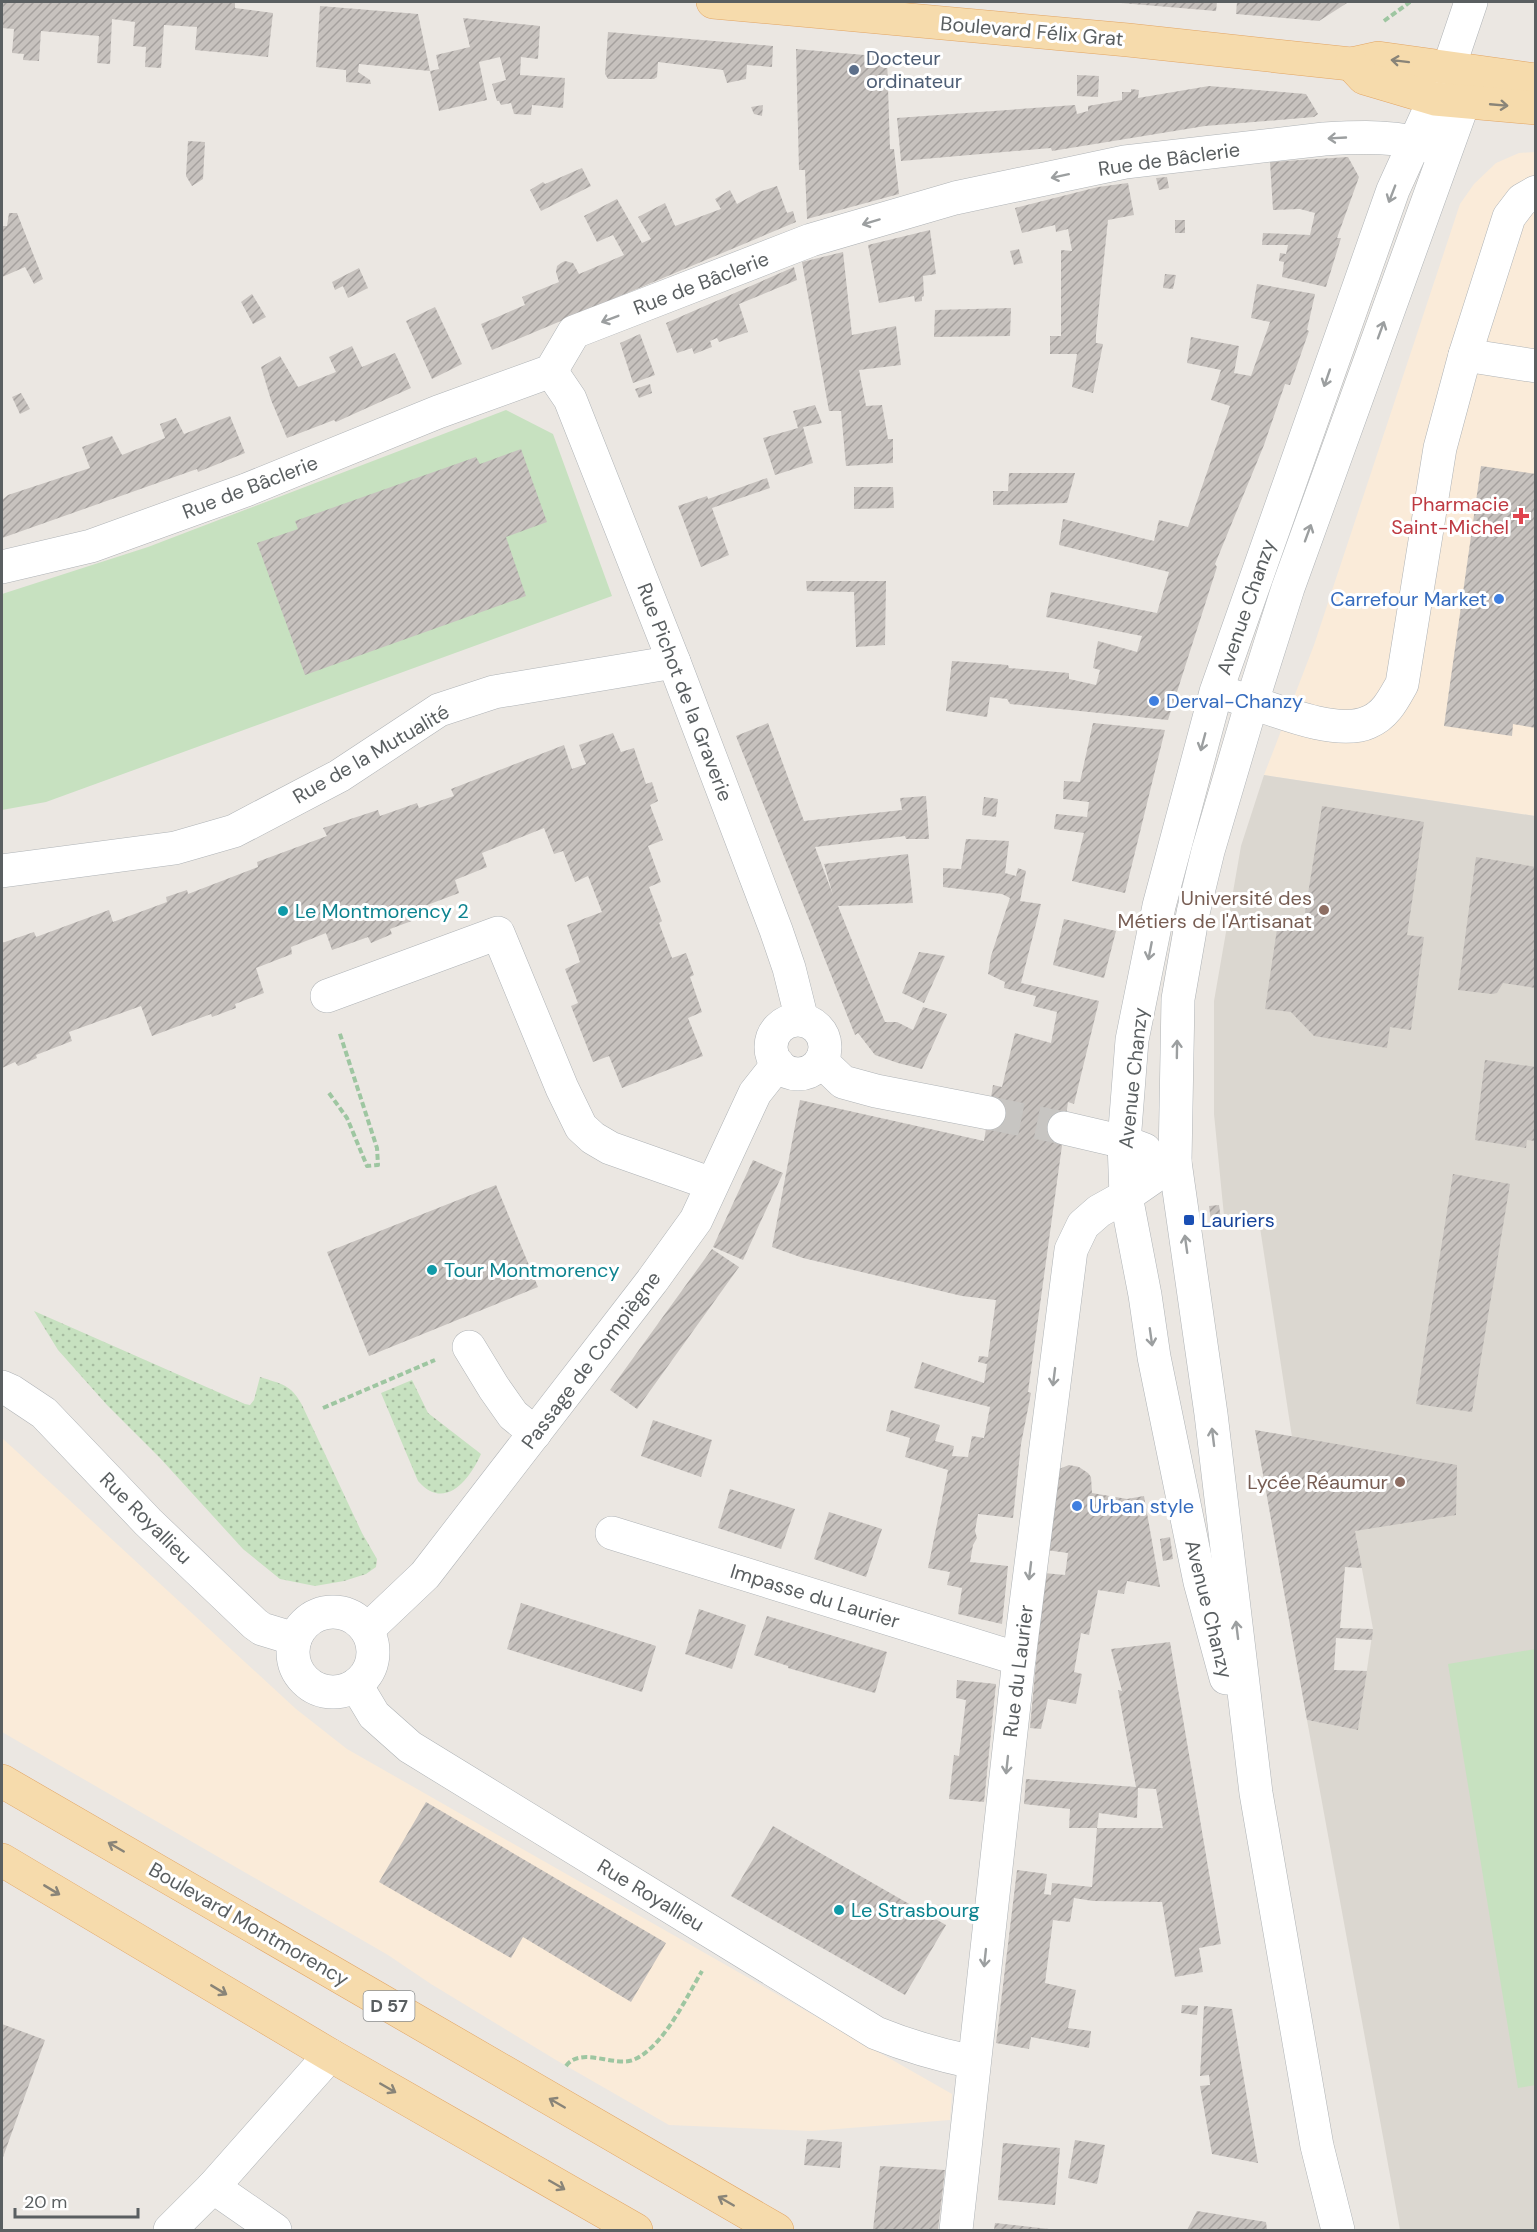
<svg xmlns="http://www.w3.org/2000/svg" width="1537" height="2232" viewBox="0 0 1537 2232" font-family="'DM Sans',sans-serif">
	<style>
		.commercial { fill: #faebd9 }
		.education { fill: #dbd7d0 }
		.grass { fill: url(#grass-dots) }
		.garden { fill: #c7e1c0 }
		.building { fill: url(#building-hatch) }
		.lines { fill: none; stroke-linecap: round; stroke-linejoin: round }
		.minor-tunnel { stroke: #c7c5c2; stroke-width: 33; stroke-dasharray: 33 16; stroke-linecap: butt }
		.minor-casing { stroke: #afb3b6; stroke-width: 34 }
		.major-casing { stroke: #e2a564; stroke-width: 34 }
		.path { stroke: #9ec6a1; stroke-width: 4; stroke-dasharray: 6 3; stroke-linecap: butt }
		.minor { stroke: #fff; stroke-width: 33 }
		.major { stroke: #f6dbac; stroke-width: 33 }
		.oneway { stroke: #898478 }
		.oneway2 { stroke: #9c9fa0 }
		.service-dot { fill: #5c6f8a; stroke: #fff; stroke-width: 2 }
		.health-dot { fill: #e0444e; stroke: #fff; stroke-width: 2 }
		.shop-dot { fill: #3f7fe0; stroke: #fff; stroke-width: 2 }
		.education-dot { fill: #8d6e63; stroke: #fff; stroke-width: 2 }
		.culture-dot { fill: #0f9aa8; stroke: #fff; stroke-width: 2 }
		.transit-dot { fill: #1a4fb4; stroke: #fff; stroke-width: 2 }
		.labels { text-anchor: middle; stroke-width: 6; stroke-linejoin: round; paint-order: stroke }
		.shield { fill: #fff; stroke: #8c8f90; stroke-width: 1.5 }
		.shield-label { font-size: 18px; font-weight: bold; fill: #5a5f61 }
		.street-label { font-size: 20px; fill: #5a5f61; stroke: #fff }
		.service-label { font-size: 20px; fill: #4e5e75; stroke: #fff; text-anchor: start }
		.health-label { font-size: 20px; fill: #be3a42; stroke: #fff; text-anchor: end }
		.shop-label { font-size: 20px; fill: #366cbe; stroke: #fff; text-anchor: start }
		.education-label { font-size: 20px; fill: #785e54; stroke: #fff; text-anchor: end }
		.culture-label { font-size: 20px; fill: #0d838f; stroke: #fff; text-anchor: start }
		.transit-label { font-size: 20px; fill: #164399; stroke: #fff; text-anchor: start }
	</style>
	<defs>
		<pattern id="grass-dots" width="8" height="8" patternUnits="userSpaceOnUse" patternTransform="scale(1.5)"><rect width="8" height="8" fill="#c7e1c0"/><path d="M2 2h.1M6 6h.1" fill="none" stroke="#a5ba9f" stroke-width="1.8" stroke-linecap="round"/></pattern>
		<pattern id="building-hatch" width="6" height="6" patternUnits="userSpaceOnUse" patternTransform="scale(1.5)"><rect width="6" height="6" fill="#c7c2be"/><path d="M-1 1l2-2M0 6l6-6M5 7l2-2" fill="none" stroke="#a5a19e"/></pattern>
	</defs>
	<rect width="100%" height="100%" fill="#ebe7e2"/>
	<g class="commercial">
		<polygon points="1535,152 1535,816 1264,775 1314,645 1460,204 1474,184 1496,163 1519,153"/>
		<polygon points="2,1438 296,1709 347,1749 952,2094 950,2120 812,2131 669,2125 556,2060 431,1984 388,1955 2,1732"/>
	</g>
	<polygon class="education" points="1264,775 1535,816 1535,2230 1400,2230 1307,1720 1358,1730 1373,1629 1355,1531 1274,1527 1255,1430 1292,1437 1259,1221 1225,1226 1214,1114 1214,1001 1241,846"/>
	<g class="grass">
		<path d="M34 1311 245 1404 250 1405 254 1400 260 1377C281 1384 291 1384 302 1405L362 1533 377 1559 376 1567 366 1574 344 1581 315 1586 280 1579 243 1549 160 1458 107 1405 58 1350Z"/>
		<path d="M412 1380 428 1413 481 1454C470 1479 445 1512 418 1481L381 1393Z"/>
	</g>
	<g class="garden">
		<polygon points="506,410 553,434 612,596 46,802 2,810 2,594 148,547"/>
		<polygon points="1535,1649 1536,2085 1518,2088 1448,1664"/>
	</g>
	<g class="building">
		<polygon points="2,2 235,2 235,8 273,13 268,57 195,50 197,27 164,25 161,68 145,67 146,47 133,46 135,22 112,19 110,64 97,63 99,36 41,31 39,61 23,60 24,54 12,53 14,29 2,28"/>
		<polygon points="1122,2 1217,2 1216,11 1121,3"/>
		<polygon points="1237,2 1346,2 1347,3 1319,21 1236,14"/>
		<polygon points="320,6 418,14 430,71 359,64 358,72 370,80 371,84 346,82 346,70 316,67"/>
		<polygon points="463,18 540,26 538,59 521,57 520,75 565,78 563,108 532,105 531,115 514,114 511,103 501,105 499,101 497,101 492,84 506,80 500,57 479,62 487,100 439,111 430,71 439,69 436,55 470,47"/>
		<polygon points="608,32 773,46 772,67 747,65 746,79 727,83 723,70 658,62 657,77 654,79 608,79 605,74"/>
		<polygon points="796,49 887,57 890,149 894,149 899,194 807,219 805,170 799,170"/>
		<polygon points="1077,75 1099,76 1098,97 1077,96"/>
		<polygon points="1209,86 1306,94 1318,114 1314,117 1205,126 1052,151 1051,148 901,161 897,118 1075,105 1077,114 1088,111 1088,106 1122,100 1122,92 1131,92 1131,89 1139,90 1138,98"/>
		<polygon points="763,105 762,116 754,114 751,107"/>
		<polygon points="188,141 205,142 203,179 192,186 186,176"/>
		<polygon points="1348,157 1359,177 1337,238 1341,238 1326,287 1282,277 1284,262 1279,261 1280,253 1286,254 1288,245 1262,245 1263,233 1310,235 1315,213 1300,209 1273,210 1270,162"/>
		<polygon points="582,168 591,186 541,211 530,190 543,182 545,184"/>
		<polygon points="1167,177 1169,188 1159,190 1156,178"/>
		<polygon points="1128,183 1134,215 1108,220 1096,335 1096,343 1103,344 1093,393 1072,387 1077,354 1050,354 1050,336 1061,336 1061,250 1072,251 1068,229 1056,232 1055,225 1022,233 1015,208 1098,187"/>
		<polygon points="777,186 787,213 793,211 796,222 492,350 481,324 525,305 522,297 559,282 556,272 557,266 561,263 565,261 573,263 579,274 624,255 613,235 597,242 584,216 617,199 642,243 651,239 638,217 665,203 675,226 721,209 715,199 730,190 737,204 759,192"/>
		<polygon points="9,213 17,213 43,279 34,284 25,267 2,277 2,226 7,226"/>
		<rect x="1175" y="220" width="10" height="13"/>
		<polygon points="930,230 936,274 923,276 924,296 922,297 922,301 915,302 914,296 879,303 868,245"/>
		<polygon points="1019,249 1023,263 1014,265 1010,251"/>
		<polygon points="843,252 852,335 896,326 901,365 859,370 866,406 882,405 888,439 893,439 893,463 846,466 841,411 829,411 802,262"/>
		<polygon points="794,267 797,280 739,304 748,332 719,342 717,338 710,341 712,347 694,354 692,348 677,353 666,323"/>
		<polygon points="359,268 368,288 348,298 343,286 335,290 332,282"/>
		<polygon points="1165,274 1176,275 1173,289 1163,288"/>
		<polygon points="1257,284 1315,294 1307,330 1309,331 1290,385 1285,384 1264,445 1215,564 1217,567 1168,720 1010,704 1007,699 990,697 987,717 946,711 952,661 1008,665 1009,668 1069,673 1069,679 1096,685 1100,670 1093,668 1098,641 1137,652 1142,636 1046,617 1051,592 1157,613 1169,572 1059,545 1063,519 1154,541 1159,520 1188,527 1230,406 1211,400 1221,370 1187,363 1191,337 1239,346 1234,373 1251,376 1270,322 1251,318"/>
		<polygon points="252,294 266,317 253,324 241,302"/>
		<polygon points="435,307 462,364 432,379 406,321"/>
		<polygon points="1011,308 1010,336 934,337 935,310"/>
		<polygon points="640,334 655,375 633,383 620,343"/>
		<polygon points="352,346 362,367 395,353 411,388 336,422 334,420 287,438 271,400 261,367 280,356 298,387 336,372 329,357"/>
		<polygon points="650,384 652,393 639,398 635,389"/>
		<polygon points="21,393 30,409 20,414 12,397"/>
		<polygon points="815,405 822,423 803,427 813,463 775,475 763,438 798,428 793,411"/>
		<polygon points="230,416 245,453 198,472 197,469 2,538 2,500 8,495 90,468 82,447 112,436 122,455 165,438 160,424 176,418 184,434"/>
		<polygon points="521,449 547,522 506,537 526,596 305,675 257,543 298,529 295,521 476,457 480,464"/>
		<polygon points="1481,466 1536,474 1536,728 1513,724 1512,736 1444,726"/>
		<polygon points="1009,473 1075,473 1067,503 993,505 993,491 1008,491"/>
		<polygon points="767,478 770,488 712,508 729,555 701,567 678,506 707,496 708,499"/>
		<polygon points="854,487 893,487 894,508 854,509"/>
		<polygon points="806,581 886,581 885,645 856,647 854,592 807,591"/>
		<polygon points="768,723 804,821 902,810 900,798 926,796 929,839 906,839 905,836 815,847 833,895 824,864 908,854 913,903 838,906 885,1022 897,1022 913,1030 923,1007 947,1014 922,1069 898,1063 875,1055 858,1033 855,1035 736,736"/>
		<polygon points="1093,723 1165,730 1125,893 1072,881 1084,833 1054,829 1056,814 1087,817 1089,802 1063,799 1064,781 1080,782"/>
		<polygon points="613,733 621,752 634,748 646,784 652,782 658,801 650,805 663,840 648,846 661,882 649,887 662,921 659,923 672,958 686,953 694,975 690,977 702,1012 688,1018 703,1056 622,1088 609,1056 593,1062 571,1006 578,1003 565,969 580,962 567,925 602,912 588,876 575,882 563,851 554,854 544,828 482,853 487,867 455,880 459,893 422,907 425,916 390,929 392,934 371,943 368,937 332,950 326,933 291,947 292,954 256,968 264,993 235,1004 236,1008 212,1017 211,1014 152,1036 141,1006 69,1032 72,1041 36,1055 37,1058 18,1066 15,1062 2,1068 2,943 34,932 36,937 109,910 113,922 167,902 166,897 187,890 188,894 258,867 257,862 327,836 323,828 378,810 380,816 417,803 419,808 454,796 451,789 564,745 572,769 586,764 579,745"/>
		<polygon points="984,797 998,799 996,817 982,815"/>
		<polygon points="1322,806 1424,822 1407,935 1424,937 1411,1030 1390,1027 1387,1048 1314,1036 1291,1012 1265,1009 1279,916 1304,919"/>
		<polygon points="966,839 1009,841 1005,873 1016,876 1018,868 1026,871 1020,901 1041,904 1021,983 1099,1001 1074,1104 1068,1102 1028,1392 1031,1393 1021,1444 1013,1518 978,1514 975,1531 977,1538 973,1545 970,1562 1008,1566 1002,1624 958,1614 962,1588 947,1585 950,1572 928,1568 948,1470 905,1457 910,1438 886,1431 891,1410 940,1425 935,1441 954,1446 952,1456 968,1457 972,1436 984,1438 990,1407 914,1388 922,1362 984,1383 987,1364 978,1362 979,1356 988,1357 996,1300 962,1296 803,1258 772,1247 800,1100 984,1141 993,1085 1002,1087 1015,1033 1051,1043 1057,1012 1033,1006 1036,996 1004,988 1005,982 988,974 991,956 1010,898 1002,894 943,887 943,868 961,869"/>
		<polygon points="1476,857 1536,867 1536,988 1503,983 1497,993 1492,994 1458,990"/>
		<polygon points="1064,919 1116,931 1104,978 1053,965"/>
		<polygon points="919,952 945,956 924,1003 902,993"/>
		<polygon points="1485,1060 1536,1067 1536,1141 1527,1140 1526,1148 1475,1140"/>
		<polygon points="753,1160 783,1173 743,1260 713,1247"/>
		<polygon points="1453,1174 1510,1184 1472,1412 1416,1404"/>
		<polygon points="496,1185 538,1287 369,1356 327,1252"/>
		<polygon points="1219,1205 1222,1227 1212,1228 1209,1206"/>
		<polygon points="712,1249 739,1267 637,1409 610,1390"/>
		<polygon points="653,1420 712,1440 701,1477 641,1456"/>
		<polygon points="1255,1430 1457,1465 1456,1515 1355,1531 1362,1568 1345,1567 1340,1628 1373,1629 1372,1640 1336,1638 1334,1670 1367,1671 1358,1730 1307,1720"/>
		<polygon points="1069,1465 1079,1467 1088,1473 1091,1477 1092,1493 1127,1499 1144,1496 1160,1587 1127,1581 1124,1594 1098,1590 1089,1635 1081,1633 1074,1672 1082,1674 1076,1704 1048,1699 1041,1729 1030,1728 1044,1573 1065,1575 1068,1553 1046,1550 1059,1469"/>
		<polygon points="730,1489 795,1509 781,1549 718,1528"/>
		<polygon points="829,1512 882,1529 866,1577 814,1559"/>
		<polygon points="1170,1537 1173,1559 1163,1561 1160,1539"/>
		<polygon points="521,1603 656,1646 642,1692 507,1649"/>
		<polygon points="699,1609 746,1625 732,1669 685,1654"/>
		<polygon points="767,1616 887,1652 875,1693 788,1668 788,1666 754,1655"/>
		<polygon points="1170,1642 1221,1944 1199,1948 1203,1972 1175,1977 1162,1902 1093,1901 1074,1898 1070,1922 1053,1920 1045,1983 1076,1990 1068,2028 1091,2031 1089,2048 1031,2037 1029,2049 996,2043 1017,1870 1047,1874 1044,1894 1051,1895 1052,1883 1092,1887 1097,1828 1163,1828 1156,1789 1138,1788 1137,1818 1099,1813 1097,1828 1069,1828 1070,1809 1024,1804 1026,1779 1136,1787 1118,1690 1122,1691 1111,1649"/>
		<polygon points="957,1680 996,1684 984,1802 949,1799 954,1755 959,1756 966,1700 956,1698"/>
		<polygon points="426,1802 666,1943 631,2002 523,1937 511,1958 379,1882"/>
		<polygon points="773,1826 946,1925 905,1995 731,1896"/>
		<polygon points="1182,2005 1198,2006 1197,2015 1181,2013"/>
		<polygon points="1204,2006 1232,2009 1258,2163 1212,2154 1200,2086 1210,2085 1209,2075 1200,2076"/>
		<polygon points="2,2024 45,2040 2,2160"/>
		<polygon points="807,2139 842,2142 840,2168 804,2165"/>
		<polygon points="1075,2140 1105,2145 1097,2184 1068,2178"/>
		<polygon points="1003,2143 1060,2148 1055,2205 998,2200"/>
		<polygon points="880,2166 945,2170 938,2230 873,2230"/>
		<polygon points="1197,2211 1266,2222 1267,2230 1187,2230"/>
		<polygon points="995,2223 1049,2229 1049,2230 994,2230"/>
	</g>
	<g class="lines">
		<polyline class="minor-tunnel" points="989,1113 1064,1128"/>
		<g class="minor-casing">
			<g id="minor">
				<polyline points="1465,355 1536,366"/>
				<polyline points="551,371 570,399 674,662 776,930 789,968 802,1020"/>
				<path d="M2 567 91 546 246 490 438 412 551 371 574 332 811 240 955 198 1125 162 1324 139C1360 137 1400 135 1434 148"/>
				<path d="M1230 695C1266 706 1335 738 1369 722 1386 715 1394 698 1402 684L1440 448 1465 355 1509 217 1522 200 1536 192"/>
				<polyline points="2,871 175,848 234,831 339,776 439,710 494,692 674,662"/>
				<polyline points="327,996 498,933 562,1088 581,1127 593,1138 610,1148 712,1184"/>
				<circle cx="798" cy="1047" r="27"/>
				<polyline points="821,1061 843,1082 876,1091 989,1113"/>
				<polyline points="1064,1128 1124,1142 1145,1150"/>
				<polyline points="469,1347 494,1388 513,1415 535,1433"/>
				<polyline points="2,1387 11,1391 44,1413 148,1522 255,1624 262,1629 295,1639"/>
				<polyline points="612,1533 1019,1659"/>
				<circle cx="333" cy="1652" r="40"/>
				<polyline points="367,1630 425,1575 652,1281 696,1220 755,1093 778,1064"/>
				<polyline points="1226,1678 1200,1582 1154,1357 1145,1295 1126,1196 1124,1142 1132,1040 1159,906 1216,692 1393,190 1449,67 1471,2"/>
				<path d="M356 1685 374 1715 410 1747 876 2033C908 2046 939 2055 973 2062"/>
				<polyline points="213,2187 275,2230"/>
				<polyline points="170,2230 213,2187 330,2055"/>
				<polyline points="956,2230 1019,1659 1071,1250 1083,1225 1099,1211 1126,1196 1175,1162"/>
				<polyline points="1338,2230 1317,2146 1256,1793 1211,1414 1175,1162 1178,999 1193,913 1208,851 1252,702 1288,588 1473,76"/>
			</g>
		</g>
		<g class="major-casing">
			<g id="major">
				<polyline points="713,2 1128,40 1351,64 1378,58 1536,80"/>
				<polyline points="1351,64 1364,78 1435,99 1536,108"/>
				<polyline points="2,1781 777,2230"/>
				<polyline points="2,1860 330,2055 636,2230"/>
			</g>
		</g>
		<g class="path">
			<polyline points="1384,21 1410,2"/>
			<polyline points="329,1093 347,1118 367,1166 378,1165 377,1148 339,1031"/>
			<polyline points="323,1408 435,1360"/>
			<path d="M566 2066C581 2046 613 2067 633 2060 663 2048 686 1998 702 1971"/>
		</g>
		<use href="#minor" class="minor"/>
		<use href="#major" class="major"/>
	</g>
	<defs><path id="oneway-shaft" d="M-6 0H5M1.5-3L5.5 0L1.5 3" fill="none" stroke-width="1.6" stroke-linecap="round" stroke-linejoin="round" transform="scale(1.5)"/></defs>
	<g class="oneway">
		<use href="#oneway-shaft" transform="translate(1400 61) rotate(-173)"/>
		<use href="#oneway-shaft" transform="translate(1499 105) rotate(5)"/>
		<use href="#oneway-shaft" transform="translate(116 1847) rotate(-150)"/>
		<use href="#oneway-shaft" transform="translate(52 1890) rotate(31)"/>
		<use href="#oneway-shaft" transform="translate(219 1990) rotate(31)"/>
		<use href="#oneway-shaft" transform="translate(388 2088) rotate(30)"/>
		<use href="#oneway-shaft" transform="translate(557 2103) rotate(-150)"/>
		<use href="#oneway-shaft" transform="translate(557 2185) rotate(30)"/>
		<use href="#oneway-shaft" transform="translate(726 2201) rotate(-150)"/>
	</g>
	<g class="oneway2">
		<use href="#oneway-shaft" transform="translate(1337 138) rotate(177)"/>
		<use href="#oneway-shaft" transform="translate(1060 176) rotate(168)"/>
		<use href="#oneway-shaft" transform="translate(1392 194) rotate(111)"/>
		<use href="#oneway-shaft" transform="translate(871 222) rotate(163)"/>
		<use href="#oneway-shaft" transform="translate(610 319) rotate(159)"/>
		<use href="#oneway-shaft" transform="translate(1381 330) rotate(-70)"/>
		<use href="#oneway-shaft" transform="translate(1327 378) rotate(109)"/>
		<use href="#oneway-shaft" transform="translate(1308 533) rotate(-70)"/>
		<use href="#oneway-shaft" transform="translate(1203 742) rotate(105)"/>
		<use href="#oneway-shaft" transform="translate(1150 951) rotate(101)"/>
		<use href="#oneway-shaft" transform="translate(1177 1049) rotate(-89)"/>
		<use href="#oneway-shaft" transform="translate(1186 1244) rotate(-98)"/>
		<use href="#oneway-shaft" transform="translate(1151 1337) rotate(82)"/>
		<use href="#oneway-shaft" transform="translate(1054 1377) rotate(97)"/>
		<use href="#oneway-shaft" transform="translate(1213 1437) rotate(-97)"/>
		<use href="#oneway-shaft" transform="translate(1030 1571) rotate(97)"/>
		<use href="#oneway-shaft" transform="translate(1237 1630) rotate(-97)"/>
		<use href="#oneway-shaft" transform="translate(1007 1765) rotate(96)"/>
		<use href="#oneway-shaft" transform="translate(985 1958) rotate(96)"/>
	</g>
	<circle class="service-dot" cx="854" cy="70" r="6"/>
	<path class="health-dot" d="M1518 507h6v6h6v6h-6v6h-6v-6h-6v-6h6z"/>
	<g class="shop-dot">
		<circle cx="1499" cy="599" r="6"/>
		<circle cx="1154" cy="701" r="6"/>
		<circle cx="1077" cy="1506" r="6"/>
	</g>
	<g class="education-dot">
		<circle cx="1324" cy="910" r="6"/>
		<circle cx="1400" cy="1482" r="6"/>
	</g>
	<g class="culture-dot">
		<circle cx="283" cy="911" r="6"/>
		<circle cx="432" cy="1270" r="6"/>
		<circle cx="839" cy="1910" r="6"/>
	</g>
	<rect class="transit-dot" x="1183" y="1214" width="12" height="12" rx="3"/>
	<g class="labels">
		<rect class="shield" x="363.5" y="1991" width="51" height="30" rx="4.5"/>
		<g class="shield-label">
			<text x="389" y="2012">D 57</text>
		</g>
		<g class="street-label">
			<text transform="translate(1032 31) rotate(5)" y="7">Boulevard Félix Grat</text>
			<text transform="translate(1169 159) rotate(-8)" y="7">Rue de Bâclerie</text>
			<text transform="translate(701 283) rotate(-21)" y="7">Rue de Bâclerie</text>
			<text transform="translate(250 487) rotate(-21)" y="7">Rue de Bâclerie</text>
			<text transform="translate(1246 607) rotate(-71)" y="7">Avenue Chanzy</text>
			<text transform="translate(685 692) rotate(69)" y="7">Rue Pichot de la Graverie</text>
			<text transform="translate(371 754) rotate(-30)" y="7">Rue de la Mutualité</text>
			<text transform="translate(1133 1078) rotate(-84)" y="7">Avenue Chanzy</text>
			<text transform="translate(591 1360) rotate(-53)" y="7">Passage de Compiègne</text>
			<text transform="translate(146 1518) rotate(45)" y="7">Rue Royallieu</text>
			<text transform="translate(815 1596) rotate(17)" y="7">Impasse du Laurier</text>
			<text transform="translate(1209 1609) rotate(76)" y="7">Avenue Chanzy</text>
			<text transform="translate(1018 1671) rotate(-83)" y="7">Rue du Laurier</text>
			<text transform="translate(651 1895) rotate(31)" y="7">Rue Royallieu</text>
			<text transform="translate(249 1924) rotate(30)" y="7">Boulevard Montmorency</text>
		</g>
		<g class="service-label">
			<text x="866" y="65">Docteur<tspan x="866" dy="23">ordinateur</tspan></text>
		</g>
		<g class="health-label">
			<text x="1509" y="511">Pharmacie<tspan x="1509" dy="23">Saint-Michel</tspan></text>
		</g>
		<g class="shop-label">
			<text x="1487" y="606" text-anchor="end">Carrefour Market</text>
			<text x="1166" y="708">Derval-Chanzy</text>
			<text x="1089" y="1513">Urban style</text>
		</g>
		<g class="education-label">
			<text x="1312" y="905">Université des<tspan x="1312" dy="23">Métiers de l'Artisanat</tspan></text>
			<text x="1388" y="1489">Lycée Réaumur</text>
		</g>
		<g class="culture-label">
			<text x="295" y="918">Le Montmorency 2</text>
			<text x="444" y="1277">Tour Montmorency</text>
			<text x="851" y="1917">Le Strasbourg</text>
		</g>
		<g class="transit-label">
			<text x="1201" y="1227">Lauriers</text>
		</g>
	</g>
	<rect width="1537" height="2232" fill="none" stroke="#5a5f61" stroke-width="6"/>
	<path d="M15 2208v9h123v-9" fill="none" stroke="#5a5f61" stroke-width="3"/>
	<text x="24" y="2208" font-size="18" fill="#5a5f61" stroke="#ffffff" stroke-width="4.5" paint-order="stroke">20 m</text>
</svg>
